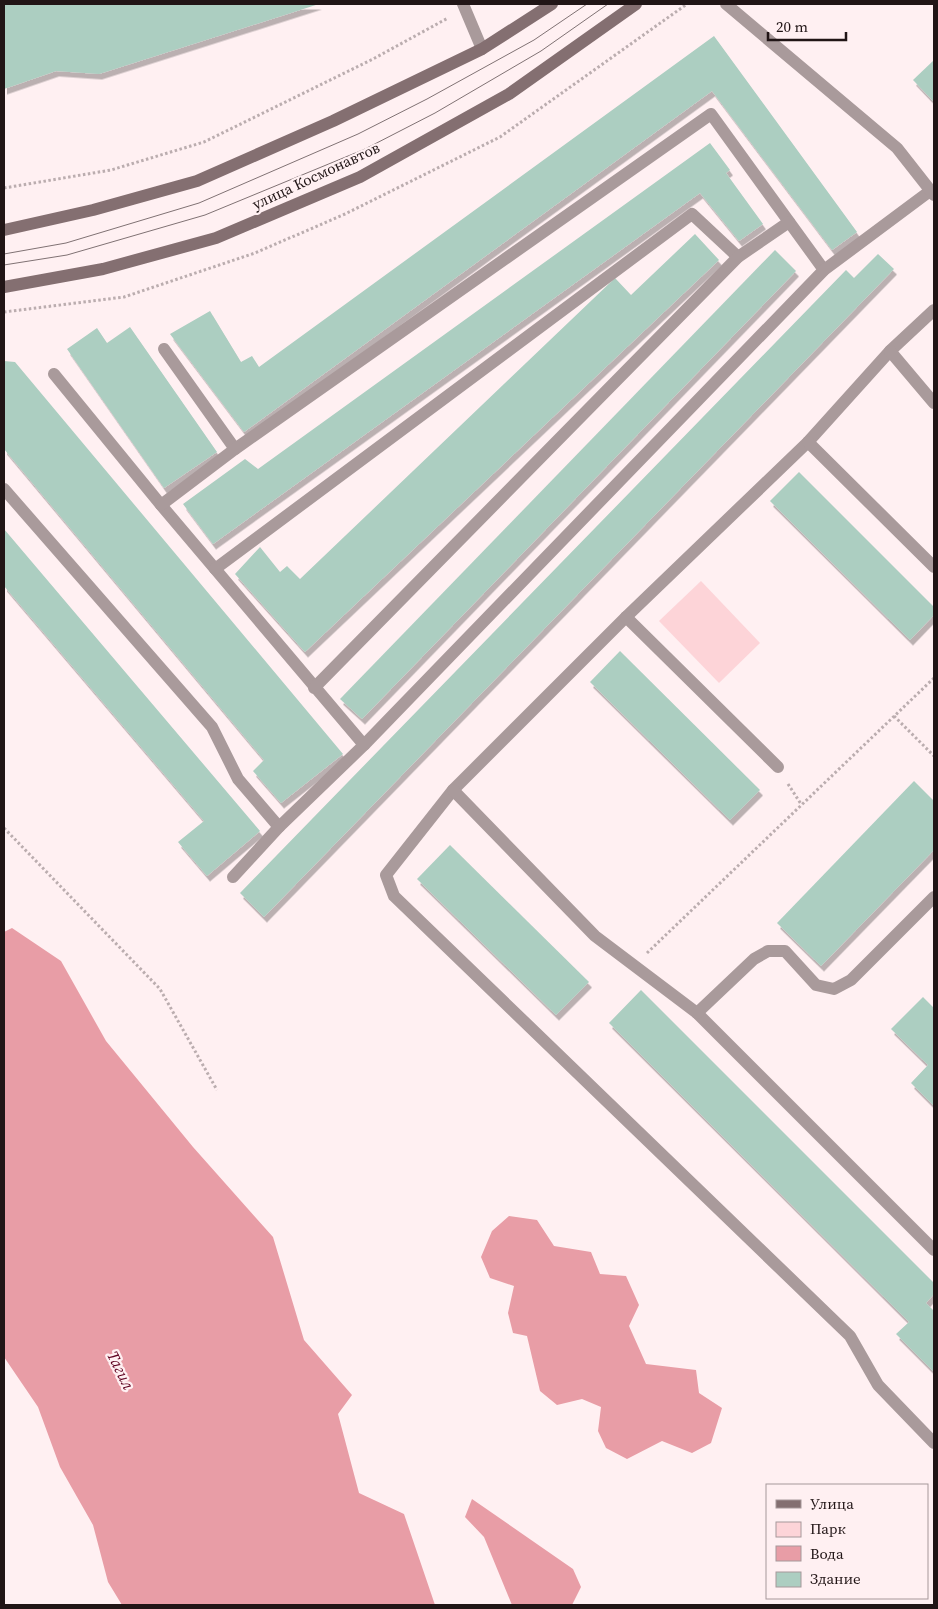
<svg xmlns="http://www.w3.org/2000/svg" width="938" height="1609" viewBox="0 0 938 1609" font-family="'Source Serif 4',serif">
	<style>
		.green { fill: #fdd4d8 }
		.water { fill: #e89da6 }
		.building { fill: #accec1; filter: url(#shadow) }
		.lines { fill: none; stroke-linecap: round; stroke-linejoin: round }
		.path { stroke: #bbadaf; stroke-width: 3; stroke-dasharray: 2.5 2.5; stroke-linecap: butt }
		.lane { stroke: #a99a9b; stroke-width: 12 }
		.street { stroke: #a99a9b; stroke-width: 12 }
		.secondary { stroke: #846f71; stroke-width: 12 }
		.tram { stroke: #807274; stroke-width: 1 }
		.labels { text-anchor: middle; stroke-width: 4.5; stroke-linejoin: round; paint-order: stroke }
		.street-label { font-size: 15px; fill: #211516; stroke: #fff0f2 }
		.water-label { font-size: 16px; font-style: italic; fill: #5f0321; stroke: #fff0f2 }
	</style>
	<defs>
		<filter id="shadow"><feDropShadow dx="3" dy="5.5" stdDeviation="0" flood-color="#0004"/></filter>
	</defs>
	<rect width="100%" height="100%" fill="#fff0f2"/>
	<polygon class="green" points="701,581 760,643 719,683 659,621"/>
	<g class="water">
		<polygon points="12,928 61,961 106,1041 193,1147 273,1237 304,1340 352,1395 338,1414 359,1493 404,1514 435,1605 122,1605 108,1582 93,1525 60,1467 38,1407 4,1357 4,932"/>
		<polygon points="509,1216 537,1220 554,1246 591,1252 600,1274 626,1276 639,1305 629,1326 646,1364 696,1370 699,1393 722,1408 711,1443 692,1453 662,1441 627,1459 606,1448 598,1431 601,1407 582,1399 557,1405 540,1391 527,1336 513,1333 508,1313 514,1286 490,1278 481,1257 492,1231"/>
		<polygon points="472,1499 573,1569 581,1587 572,1605 512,1605 484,1537 465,1517"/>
	</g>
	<g class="building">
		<polygon points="4,4 319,4 99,74 56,71 4,89"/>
		<polygon points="714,36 857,232 832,250 712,91 244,432 170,334 210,311 241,362 252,356 259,367"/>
		<polygon points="934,60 934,102 913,80"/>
		<polygon points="710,143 730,170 726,173 763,224 739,241 700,193 213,544 183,504 245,459 258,469"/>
		<polygon points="695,234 719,260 305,652 235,574 260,547 280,572 287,566 300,579 615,278 631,295"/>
		<polygon points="775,250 796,271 362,719 340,699"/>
		<polygon points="878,254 894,269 264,917 240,893 846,270 854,278"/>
		<polygon points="130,327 217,452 164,488 67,349 97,328 107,343"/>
		<polygon points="4,361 15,362 343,754 281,803 253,771 264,760 4,449"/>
		<polygon points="799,472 934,607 934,615 910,640 770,501"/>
		<polygon points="4,529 260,831 207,876 178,842 204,821 4,586"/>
		<polygon points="620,651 760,790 730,820 590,682"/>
		<polygon points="914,781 934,801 934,850 821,966 777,923"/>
		<polygon points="450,845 589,982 556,1015 417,879"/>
		<polygon points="641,990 934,1283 934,1294 926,1303 934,1311 934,1372 896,1334 909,1322 609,1023"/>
		<polygon points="923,997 934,1008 934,1106 911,1083 928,1065 891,1029"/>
	</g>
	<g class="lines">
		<g class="path">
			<polyline points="4,188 111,170 204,142 373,59 448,18"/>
			<polyline points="4,312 124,297 255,253 345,214 500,137 687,4"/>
			<polyline points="894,716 934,756"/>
			<polyline points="788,784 801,804"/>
			<polyline points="4,828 160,989 217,1090"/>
			<polyline points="647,953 934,678"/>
		</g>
		<g class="lane">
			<polyline points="463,4 482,49"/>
			<polyline points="934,310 890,351 808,442 626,617 453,790 386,875 394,896 850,1336 878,1385 934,1443"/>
			<polyline points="164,349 235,449"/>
			<polyline points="890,351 934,403"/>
			<polyline points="54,374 161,505 364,745"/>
			<polyline points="808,442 934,567"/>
			<polyline points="4,489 212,727 238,779 279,827"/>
			<polyline points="161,505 235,449 711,114 824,270"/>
			<polyline points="215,569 692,214 738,257"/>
			<polyline points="626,617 778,767"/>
			<polyline points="314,688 738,257 789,222"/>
			<polyline points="453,790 595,936 697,1013 934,1250"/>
			<polyline points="233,877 279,827 364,745 824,270 930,191"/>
			<polyline points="697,1013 754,959 768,951 785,951 816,985 834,989 851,980 934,897"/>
		</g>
		<polyline class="street" points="726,4 897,148 934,195"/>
		<g class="secondary">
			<polyline points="4,230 93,210 197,181 333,121 482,49 552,4"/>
			<polyline points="4,287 103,269 216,238 360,177 509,94 636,4"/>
		</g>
		<g class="tram">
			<polyline points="4,254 66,243 199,203 358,134 427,99 534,40 587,4"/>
			<polyline points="4,265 67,255 205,215 365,149 435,113 541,51 608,4"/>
		</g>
	</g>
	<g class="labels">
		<g class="street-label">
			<text transform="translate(316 176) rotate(-25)" y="5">улица Космонавтов</text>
		</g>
		<g class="water-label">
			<text transform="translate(121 1370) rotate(64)" y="6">Тагил</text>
		</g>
	</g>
	<rect width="938" height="1609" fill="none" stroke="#211516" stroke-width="10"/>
	<rect x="766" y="1484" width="162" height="115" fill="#fff0f2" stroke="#a6989a"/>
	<rect x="776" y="1500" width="25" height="8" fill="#846f71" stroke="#a6989a"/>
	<text x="810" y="1509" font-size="15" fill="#211516">Улица</text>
	<rect x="776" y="1522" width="25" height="15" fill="#fdd4d8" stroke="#a6989a"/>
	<text x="810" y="1534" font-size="15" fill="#211516">Парк</text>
	<rect x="776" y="1546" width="25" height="15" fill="#e89da6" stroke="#a6989a"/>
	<text x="810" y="1559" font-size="15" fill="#211516">Вода</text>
	<rect x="776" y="1572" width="25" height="15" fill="#accec1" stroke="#a6989a"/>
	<text x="810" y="1584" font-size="15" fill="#211516">Здание</text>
	<path d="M768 32v8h78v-8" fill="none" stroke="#211516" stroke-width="2.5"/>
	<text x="776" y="32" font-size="15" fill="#211516" stroke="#fff0f2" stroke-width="4" paint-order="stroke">20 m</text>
</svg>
